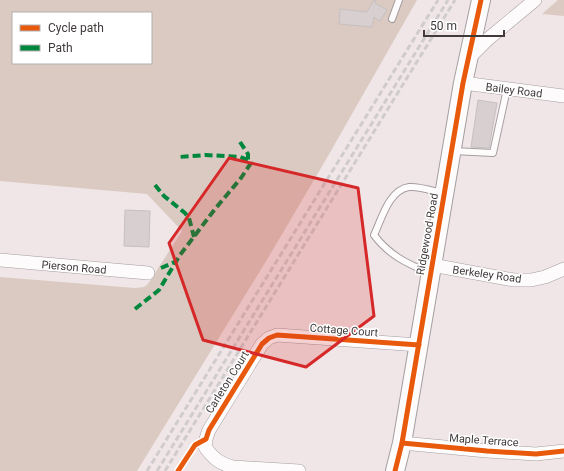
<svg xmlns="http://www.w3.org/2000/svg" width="564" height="471" viewBox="0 0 564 471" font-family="Roboto,sans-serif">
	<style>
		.green { fill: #dbcac1; fill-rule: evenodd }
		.building { fill: #d8d0d0; stroke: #c7c0c0 }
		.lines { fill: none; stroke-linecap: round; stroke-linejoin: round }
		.lane-casing { stroke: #a59e9f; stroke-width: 8 }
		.street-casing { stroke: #a59e9f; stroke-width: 14 }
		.secondary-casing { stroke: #a59e9f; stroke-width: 20 }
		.lane { stroke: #fdfbfc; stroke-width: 6 }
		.street { stroke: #fdfbfc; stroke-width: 13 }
		.secondary { stroke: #fdfbfc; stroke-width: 18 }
		.rail { stroke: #d0ccce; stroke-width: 3; stroke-dasharray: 6 3; stroke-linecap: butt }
		.quiet { stroke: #00873e; stroke-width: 4; stroke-dasharray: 8 4; stroke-linecap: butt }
		.cycleway-casing { stroke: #fff; stroke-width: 8 }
		.cycleway { stroke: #e8590c; stroke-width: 5 }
		.marked { fill: #d62828; fill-opacity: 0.2; stroke: #d62828; stroke-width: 3; stroke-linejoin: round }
		.labels { text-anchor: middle; stroke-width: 3; stroke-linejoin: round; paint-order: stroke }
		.street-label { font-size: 11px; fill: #403a3a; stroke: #fff }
	</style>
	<rect width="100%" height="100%" fill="#f0e6e8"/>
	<g class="green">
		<path d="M0 0H417L324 163 268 258 137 471H0V277L135 288 144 287 148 284 182 231 147 194 0 181ZM13 13H151V63H13Z"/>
		<polygon points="558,0 564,0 564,16 542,14"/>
	</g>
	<g class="building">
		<polygon points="374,0 376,0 375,3 387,10 380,21 374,17 372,27 339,24 340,9 367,12"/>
		<polygon points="478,100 497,103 489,148 471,147"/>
		<polygon points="125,210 150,211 149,247 124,246"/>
	</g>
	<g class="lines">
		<g class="lane-casing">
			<g id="lane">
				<polyline points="392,19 399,0"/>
				<polyline points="453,151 493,153 507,89"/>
				<path d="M429 273C406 263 389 255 374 235 382 218 389 190 409 187 418 186 434 191 443 193"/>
			</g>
		</g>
		<g class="street-casing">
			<g id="street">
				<polyline points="468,59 488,39 535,0"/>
				<polyline points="463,83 564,96"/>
				<polyline points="0,260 148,273"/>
				<polyline points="432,265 514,280 531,280 545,277 564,269"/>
				<polyline points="402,443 487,451 536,454 564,451"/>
				<path d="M299 471 233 467C220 464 213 458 205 447L206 439 209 430 262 344 269 338 277 335 419 345"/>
			</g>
		</g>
		<g class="secondary-casing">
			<polyline id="secondary" points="395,471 402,443 463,83 481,0"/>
		</g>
		<use href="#lane" class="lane"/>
		<use href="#street" class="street"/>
		<use href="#secondary" class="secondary"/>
		<g class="rail">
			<polyline points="147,471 438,0"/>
			<polyline points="157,471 448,0"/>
			<polyline points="165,471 455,0"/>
		</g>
		<g class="quiet">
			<polyline points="240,142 248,154 248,160"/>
			<polyline points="155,185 164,196 185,213 189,218 194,237"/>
			<polyline points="161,268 177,261"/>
			<polyline points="135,309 159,290 180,255 215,209 241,178 251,163 248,160 240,157 206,155 179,157"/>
		</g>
		<g class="cycleway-casing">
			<g id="cycleway">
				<polyline points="402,443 487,451 536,454 564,451"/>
				<polyline points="178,471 195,445 206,439 209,430 262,344 269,338 277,335 419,345"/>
				<polyline points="395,471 402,443 463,83 481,0"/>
			</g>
		</g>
		<use href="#cycleway" class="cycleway"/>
	</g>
	<path class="marked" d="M229 158 358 188 374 316 306 367 203 340 169 243Z"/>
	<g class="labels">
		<g class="street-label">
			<text transform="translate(514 90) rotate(7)" y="4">Bailey Road</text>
			<text transform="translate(427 234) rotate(-80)" y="4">Ridgewood Road</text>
			<text transform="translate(74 267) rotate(5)" y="4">Pierson Road</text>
			<text transform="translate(487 274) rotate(8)" y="4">Berkeley Road</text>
			<text transform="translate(344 330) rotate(4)" y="4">Cottage Court</text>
			<text transform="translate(227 382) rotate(-58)" y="4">Carleton Court</text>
			<text transform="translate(484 440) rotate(4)" y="4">Maple Terrace</text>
		</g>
	</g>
	<rect x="12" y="12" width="140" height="52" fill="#ffffff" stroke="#b3b0b0"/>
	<rect x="20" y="25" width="20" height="6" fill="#e8590c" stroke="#b3b0b0"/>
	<text x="48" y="32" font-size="12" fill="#403a3a">Cycle path</text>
	<rect x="20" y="45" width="20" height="6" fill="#00873e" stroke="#b3b0b0"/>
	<text x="48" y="52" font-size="12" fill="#403a3a">Path</text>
	<path d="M424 30v6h80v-6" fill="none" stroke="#403a3a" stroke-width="2"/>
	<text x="430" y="30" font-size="12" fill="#403a3a" stroke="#ffffff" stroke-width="3" paint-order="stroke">50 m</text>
</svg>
